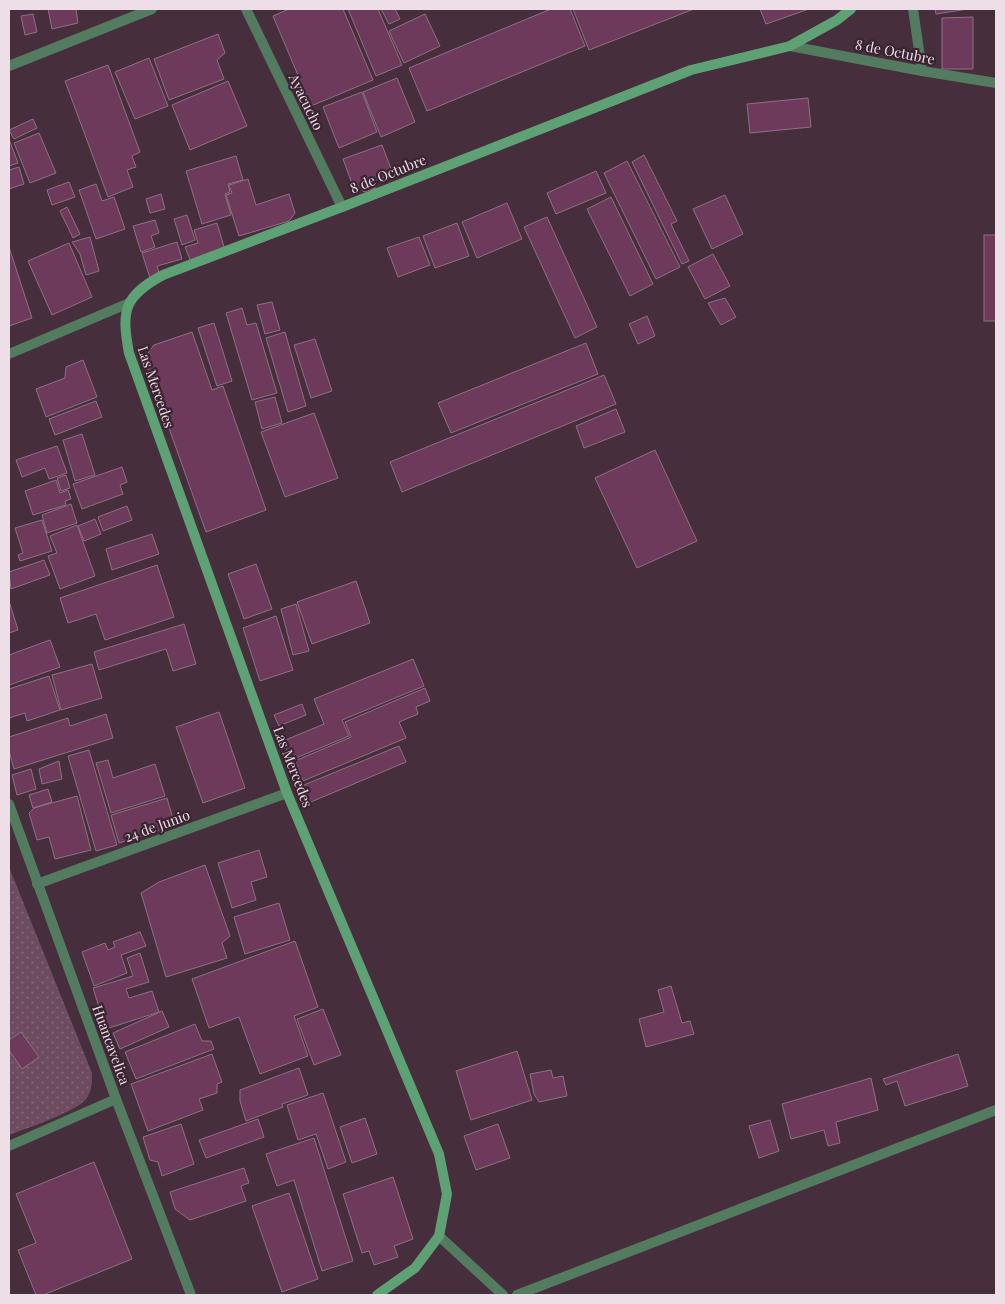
<svg xmlns="http://www.w3.org/2000/svg" width="1005" height="1304" viewBox="0 0 1005 1304" font-family="'Playfair Display',serif">
	<style>
		.park { fill: url(#park-dots) }
		.building { fill: #6d3a5b; stroke: #8d7182 }
		.lines { fill: none; stroke-linecap: round; stroke-linejoin: round }
		.lane { stroke: #527b5f; stroke-width: 10 }
		.street { stroke: #527b5f; stroke-width: 10 }
		.secondary { stroke: #5da174; stroke-width: 10 }
		.labels { text-anchor: middle; stroke-width: 4.5; stroke-linejoin: round; paint-order: stroke }
		.street-label { font-size: 14px; fill: #eedee7; stroke: #3b2432 }
	</style>
	<defs>
		<pattern id="park-dots" width="8" height="8" patternUnits="userSpaceOnUse" patternTransform="scale(1.25)"><rect width="8" height="8" fill="#6d4c60"/><path d="M2 2h.1M6 6h.1" fill="none" stroke="#826577" stroke-width="1.8" stroke-linecap="round"/></pattern>
	</defs>
	<rect width="100%" height="100%" fill="#462e3d"/>
	<path class="park" d="M9 867 92 1073C92 1083 92 1091 86 1099 78 1111 25 1129 9 1135Z"/>
	<g class="building">
		<polygon points="48,9 76,9 78,23 52,29"/>
		<polygon points="289,9 343,9 373,80 311,106 273,16"/>
		<polygon points="348,9 378,9 402,65 376,76"/>
		<polygon points="381,9 395,9 400,19 389,24"/>
		<polygon points="551,9 570,9 585,46 427,111 409,68"/>
		<polygon points="573,9 694,9 589,50"/>
		<polygon points="760,9 809,9 766,24"/>
		<polygon points="935,9 968,9 936,14"/>
		<polygon points="33,14 37,32 25,35 21,16"/>
		<polygon points="425,14 440,46 404,63 389,31"/>
		<polygon points="973,17 973,69 942,69 942,18"/>
		<polygon points="218,34 225,53 217,60 224,79 169,100 154,59"/>
		<polygon points="149,58 168,106 135,119 115,72"/>
		<polygon points="108,65 140,152 132,156 136,167 127,170 133,187 108,197 65,81"/>
		<polygon points="397,78 415,122 381,137 363,92"/>
		<polygon points="228,81 247,126 190,150 172,105"/>
		<polygon points="362,92 377,132 339,148 323,107"/>
		<polygon points="808,98 811,127 750,133 747,104"/>
		<polygon points="33,119 37,128 14,139 9,130"/>
		<polygon points="39,133 56,173 30,183 14,143"/>
		<polygon points="9,139 18,163 9,166"/>
		<polygon points="382,145 393,174 374,181 376,188 364,192 360,187 354,189 343,159"/>
		<polygon points="644,155 677,221 671,224 689,261 682,264 632,162"/>
		<polygon points="236,156 243,180 228,184 230,192 225,194 231,215 202,224 186,171"/>
		<polygon points="627,161 680,267 656,279 604,173"/>
		<polygon points="19,167 24,184 9,189 9,170"/>
		<polygon points="596,171 606,193 556,214 547,193"/>
		<polygon points="248,179 256,205 289,194 295,213 289,221 239,236 226,195 232,193 229,185"/>
		<polygon points="69,182 75,197 52,205 47,190"/>
		<polygon points="96,184 102,201 114,197 125,229 96,239 79,190"/>
		<polygon points="161,194 165,209 150,213 146,199"/>
		<polygon points="725,195 743,234 712,249 693,209"/>
		<polygon points="611,197 653,284 630,296 587,209"/>
		<polygon points="507,203 522,239 477,258 462,222"/>
		<polygon points="67,207 80,234 73,238 60,211"/>
		<polygon points="187,215 195,240 182,245 174,219"/>
		<polygon points="547,217 597,327 575,338 524,227"/>
		<polygon points="155,220 159,233 151,236 155,247 141,252 133,226"/>
		<polygon points="217,223 225,250 191,262 185,247 198,243 194,230"/>
		<polygon points="457,223 469,256 435,268 423,236"/>
		<rect x="984" y="235" width="12" height="86"/>
		<polygon points="90,237 99,271 86,275 80,254 72,242"/>
		<polygon points="419,237 430,265 398,277 387,248"/>
		<polygon points="177,242 182,259 157,266 160,276 150,278 142,253"/>
		<polygon points="69,243 92,297 52,315 28,261"/>
		<polygon points="9,247 32,318 9,326"/>
		<polygon points="713,254 730,286 705,299 688,267"/>
		<polygon points="725,298 736,317 721,325 708,303"/>
		<polygon points="272,302 280,330 265,334 257,305"/>
		<polygon points="242,308 247,325 256,323 277,393 252,400 226,313"/>
		<polygon points="647,316 655,336 638,344 629,324"/>
		<polygon points="214,323 232,381 217,386 198,328"/>
		<polygon points="192,332 212,390 223,386 266,510 206,532 144,358 154,345"/>
		<polygon points="285,332 306,406 288,412 266,338"/>
		<polygon points="315,339 332,391 311,398 294,345"/>
		<polygon points="586,343 598,374 451,433 438,403"/>
		<polygon points="83,360 97,397 46,417 36,389 65,378 66,367"/>
		<polygon points="604,375 616,404 402,492 390,462"/>
		<polygon points="275,397 282,423 262,429 255,402"/>
		<polygon points="96,401 102,417 55,435 49,419"/>
		<polygon points="616,409 625,432 584,448 576,426"/>
		<polygon points="314,413 338,478 285,497 261,432"/>
		<polygon points="82,434 95,475 75,481 63,440"/>
		<polygon points="57,446 67,473 49,479 45,468 22,477 16,460"/>
		<polygon points="655,450 697,541 637,568 595,478"/>
		<polygon points="122,467 127,482 120,485 123,494 82,509 73,484"/>
		<polygon points="66,475 70,488 61,491 57,478"/>
		<polygon points="56,480 60,493 68,490 71,499 65,501 66,505 33,515 25,491"/>
		<polygon points="71,504 77,523 47,533 42,515"/>
		<polygon points="127,506 132,520 103,531 98,517"/>
		<polygon points="95,519 101,534 84,541 78,526"/>
		<polygon points="42,520 52,551 20,561 18,555 23,553 15,528"/>
		<polygon points="77,525 95,576 60,589 48,556 57,553 50,536"/>
		<polygon points="152,534 159,554 112,570 106,549"/>
		<polygon points="44,560 50,575 11,589 9,572"/>
		<polygon points="256,564 272,609 244,619 228,574"/>
		<polygon points="157,565 174,617 105,640 96,614 68,623 60,598"/>
		<polygon points="356,581 370,623 312,644 297,602"/>
		<polygon points="9,601 18,630 9,633"/>
		<polygon points="296,604 309,651 293,655 281,609"/>
		<polygon points="276,616 293,670 260,681 243,628"/>
		<polygon points="184,624 196,664 173,671 166,649 99,670 94,652"/>
		<polygon points="50,640 60,667 9,685 9,655"/>
		<polygon points="413,659 424,686 342,720 349,736 291,760 283,741 324,724 314,699"/>
		<polygon points="92,664 102,698 61,710 52,675"/>
		<polygon points="49,676 60,710 27,721 25,713 9,718 9,689"/>
		<polygon points="425,688 430,701 416,707 418,714 399,722 406,738 303,781 295,761 351,737 345,722"/>
		<polygon points="302,704 306,715 279,726 274,715"/>
		<polygon points="219,712 245,788 203,803 176,727"/>
		<polygon points="106,714 113,738 14,769 9,751 9,737 68,718 70,726"/>
		<polygon points="399,746 406,762 306,804 299,787"/>
		<polygon points="89,750 117,845 96,851 68,756"/>
		<polygon points="108,760 113,778 155,764 165,796 111,813 96,763"/>
		<polygon points="59,761 62,779 42,784 39,769"/>
		<polygon points="31,769 36,789 17,795 12,775"/>
		<polygon points="48,789 52,802 33,808 29,795"/>
		<polygon points="77,796 91,850 55,859 49,837 37,840 29,813 34,808"/>
		<polygon points="167,798 175,826 119,843 111,815"/>
		<polygon points="259,850 267,877 251,882 256,900 232,908 218,863"/>
		<polygon points="205,865 230,936 222,943 227,958 166,977 141,893 159,882"/>
		<polygon points="279,903 290,940 245,954 234,917"/>
		<polygon points="140,932 146,946 121,955 127,973 94,986 82,952 105,943 108,950 115,947 113,942"/>
		<polygon points="295,941 318,1007 294,1016 308,1056 260,1074 239,1017 209,1028 192,979"/>
		<polygon points="140,953 149,982 126,989 129,998 152,991 159,1012 106,1029 93,988 133,976 127,958"/>
		<polygon points="671,986 682,1023 690,1021 694,1034 646,1047 639,1019 664,1012 658,990"/>
		<polygon points="323,1009 341,1055 314,1065 297,1019"/>
		<polygon points="162,1011 169,1027 120,1049 113,1033"/>
		<polygon points="195,1024 202,1041 211,1041 214,1049 136,1079 125,1052"/>
		<polygon points="21,1032 39,1057 22,1069 9,1050 9,1040"/>
		<polygon points="517,1051 532,1100 471,1120 456,1071"/>
		<polygon points="212,1054 222,1082 217,1084 217,1093 199,1099 203,1110 148,1131 131,1084"/>
		<polygon points="958,1054 968,1086 905,1106 897,1081 886,1085 883,1079"/>
		<polygon points="299,1068 308,1095 282,1104 283,1107 246,1121 240,1101 240,1090"/>
		<polygon points="551,1070 553,1078 563,1076 567,1096 539,1102 534,1094 530,1074"/>
		<polygon points="871,1078 878,1110 836,1122 840,1143 828,1146 824,1130 791,1139 782,1104"/>
		<polygon points="323,1093 346,1162 328,1169 316,1134 298,1140 287,1105"/>
		<polygon points="365,1118 377,1154 352,1163 340,1127"/>
		<polygon points="258,1119 264,1137 206,1158 199,1140"/>
		<polygon points="770,1120 779,1151 759,1158 749,1126"/>
		<polygon points="181,1124 194,1164 162,1176 158,1162 150,1160 143,1137"/>
		<polygon points="498,1124 510,1158 476,1170 464,1136"/>
		<polygon points="314,1138 353,1261 322,1271 294,1180 277,1186 266,1154"/>
		<polygon points="94,1162 132,1259 43,1295 36,1295 18,1250 36,1243 16,1194"/>
		<polygon points="244,1168 249,1183 241,1186 246,1201 190,1220 175,1209 170,1192"/>
		<polygon points="393,1177 413,1239 394,1246 398,1257 374,1265 369,1251 362,1253 343,1194"/>
		<polygon points="289,1193 318,1279 282,1292 252,1206"/>
	</g>
	<g class="lines">
		<g class="lane">
			<polyline points="439,1236 503,1295"/>
			<polyline points="517,1295 996,1110"/>
		</g>
		<g class="street">
			<polyline points="246,9 342,207"/>
			<polyline points="913,9 922,71"/>
			<polyline points="790,46 922,71 996,83"/>
			<polyline points="9,66 152,9"/>
			<polyline points="9,354 129,303"/>
			<polyline points="9,804 116,1099 191,1295"/>
			<polyline points="37,884 287,793"/>
			<polyline points="9,1146 116,1099"/>
		</g>
		<path class="secondary" d="M377 1295 415 1268 439 1236 447 1194 439 1154 287 793 129 353C121 310 124 296 163 275L342 207 691 70 790 46 837 20 851 9"/>
	</g>
	<g class="labels">
		<g class="street-label">
			<text transform="translate(895 52) rotate(11)" y="5">8 de Octubre</text>
			<text transform="translate(306 102) rotate(64)" y="5">Ayacucho</text>
			<text transform="translate(388 174) rotate(-22)" y="5">8 de Octubre</text>
			<text transform="translate(156 387) rotate(71)" y="5">Las Mercedes</text>
			<text transform="translate(293 767) rotate(69)" y="5">Las Mercedes</text>
			<text transform="translate(157 826) rotate(-20)" y="5">24 de Junio</text>
			<text transform="translate(111 1045) rotate(70)" y="5">Huancavelica</text>
		</g>
	</g>
	<rect width="1005" height="1304" fill="none" stroke="#eedee7" stroke-width="20"/>
</svg>
